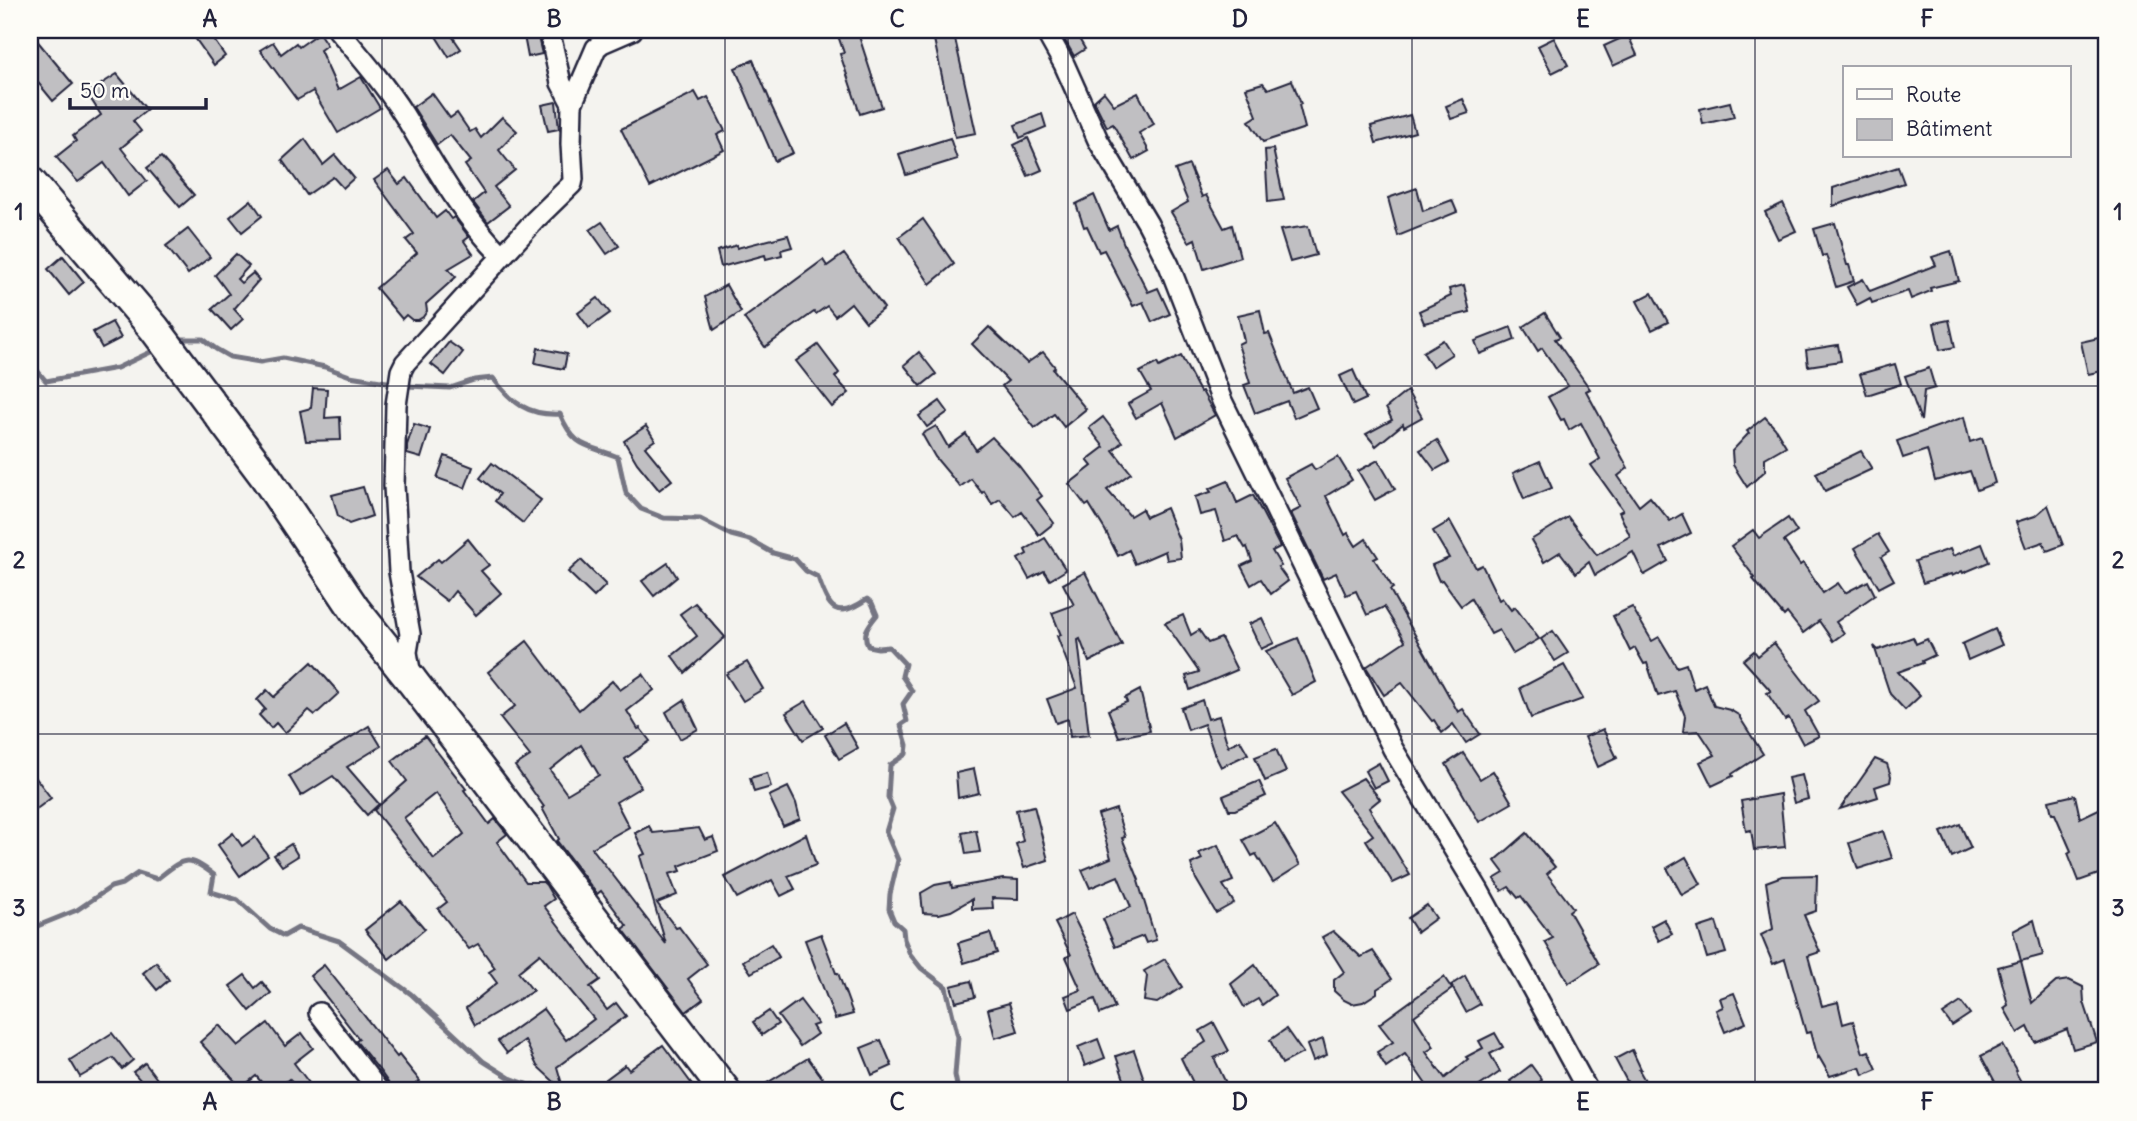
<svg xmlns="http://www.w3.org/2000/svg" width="2137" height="1121" viewBox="0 0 2137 1121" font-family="Delius,sans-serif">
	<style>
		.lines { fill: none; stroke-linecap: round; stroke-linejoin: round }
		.stream { stroke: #757582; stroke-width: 5 }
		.building { fill: #c0bfc2; stroke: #22223b; stroke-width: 2; fill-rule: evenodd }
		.street-casing { stroke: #22223b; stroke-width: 24 }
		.primary-casing { stroke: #22223b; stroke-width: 35 }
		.street { stroke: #fdfcf7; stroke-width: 19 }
		.primary { stroke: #fdfcf7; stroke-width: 30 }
		.grid { fill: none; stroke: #22223b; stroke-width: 2; stroke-opacity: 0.55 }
		.neatline { fill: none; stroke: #22223b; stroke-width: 2.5 }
		.grid-label { font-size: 23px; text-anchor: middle; font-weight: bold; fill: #22223b }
	</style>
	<rect width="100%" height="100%" fill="#f4f3ef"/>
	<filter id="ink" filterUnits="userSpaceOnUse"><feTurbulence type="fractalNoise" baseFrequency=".0143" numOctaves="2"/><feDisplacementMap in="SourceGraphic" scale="14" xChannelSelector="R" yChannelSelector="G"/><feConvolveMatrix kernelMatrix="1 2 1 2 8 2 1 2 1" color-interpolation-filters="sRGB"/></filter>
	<g filter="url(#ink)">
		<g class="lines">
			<g class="stream">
				<polyline points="175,339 203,339 216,349 230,357 260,362 283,358 325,367 350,376 393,383"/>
				<polyline points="30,362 46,381 117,368 157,349"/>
				<path d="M408 386 450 388 474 380 493 378C511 402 528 416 560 414 575 449 586 444 618 457L626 493 641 509 664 518 700 519 731 535 750 540 773 553 795 559 806 571 818 577C829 610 836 620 867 599L872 603 877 615C868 626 862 633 868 646L878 648 889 647 905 664 902 676 912 691 903 704 907 721 901 725 907 745 906 754 890 765 888 797 893 809 886 832 898 860 890 894 889 909 894 921 903 929 904 939 910 954 921 968 946 987 958 1037 955 1075 958 1091"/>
				<path d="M30 929 77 910 111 887 122 884 138 873 157 879C183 859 186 853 214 875L211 892 238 900 270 929 284 936 298 928 339 941 411 994 483 1061 510 1078 529 1085H535L543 1091"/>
			</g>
		</g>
		<g class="building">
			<polygon points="207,30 225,56 214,65 195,38"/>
			<polygon points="432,30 448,30 461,49 449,57"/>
			<polygon points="836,30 857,30 882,107 860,114 840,54 844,53"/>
			<polygon points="932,30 953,30 976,133 955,137"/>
			<polygon points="1059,30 1074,30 1085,49 1074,56"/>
			<polygon points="30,32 73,84 53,101 30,73"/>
			<polygon points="319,33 327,45 320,50 338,90 361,77 380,108 338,133 313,91 297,100 260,50 273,42 281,54 296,43 299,47"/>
			<polygon points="537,33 542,54 528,57 524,36"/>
			<polygon points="1628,35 1637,55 1613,66 1604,46"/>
			<polygon points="1554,38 1568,65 1552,73 1538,46"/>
			<polygon points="753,60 771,103 770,103 793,153 775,161 735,68"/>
			<polygon points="117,74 147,110 133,121 141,131 121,148 147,181 128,196 104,163 78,182 56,157 76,141 73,136 101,115 87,93"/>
			<polygon points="1292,80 1301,104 1299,105 1305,128 1263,142 1249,121 1257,116 1246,88 1263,83 1268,89"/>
			<polygon points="695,92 700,101 708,97 725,131 717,135 724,150 650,187 621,129"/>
			<polygon points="1104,92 1114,105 1138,93 1154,124 1139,133 1149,151 1133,160 1113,124 1107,127 1094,101"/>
			<polygon points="432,93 450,118 457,113 470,132 475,129 481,138 502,117 517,131 499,150 515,170 494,187 509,206 488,222 473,202 484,193 465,165 471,161 450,135 437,145 413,107"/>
			<polygon points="1463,99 1469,113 1451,119 1446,106"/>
			<polygon points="556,102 559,129 548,131 542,105"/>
			<polygon points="1730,102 1734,117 1703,124 1700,109"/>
			<polygon points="1042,114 1046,127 1020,138 1015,125"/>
			<polygon points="1410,115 1415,132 1376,143 1371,126"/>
			<polygon points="950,138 957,159 906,175 899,154"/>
			<polygon points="1028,138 1042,170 1028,176 1014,145"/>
			<polygon points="305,139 323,165 335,155 354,178 343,188 333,177 307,195 282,160"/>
			<polygon points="1273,149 1284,200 1268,202 1265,150"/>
			<polygon points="161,157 194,195 180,207 147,168"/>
			<polygon points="1189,165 1202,197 1206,195 1224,228 1232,225 1240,257 1204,269 1195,239 1189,242 1171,212 1188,202 1175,170"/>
			<polygon points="1898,167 1904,183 1833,206 1833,188"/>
			<polygon points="388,170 399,184 407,178 436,218 445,211 451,219 454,217 469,237 464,241 473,254 448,269 456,277 426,304 427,311 423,317 418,320 412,320 406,315 402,319 376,288 417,253 406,240 414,234 374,180"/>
			<polygon points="1417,188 1423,211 1452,200 1457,212 1398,236 1388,198"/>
			<polygon points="1094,195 1109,230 1117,226 1125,247 1148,292 1158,288 1170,314 1152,322 1143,302 1133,306 1104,250 1099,252 1087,226 1084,227 1076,204"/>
			<polygon points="251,200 262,216 242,232 230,217"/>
			<polygon points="1783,203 1796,231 1778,239 1765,212"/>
			<polygon points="923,219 954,264 930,284 899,237"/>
			<polygon points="602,222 619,246 607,254 590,230"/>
			<polygon points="1835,223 1847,265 1849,265 1854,281 1836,287 1826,255 1822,256 1814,229"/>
			<polygon points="1308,226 1316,255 1290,262 1280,230"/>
			<polygon points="188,229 210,257 188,274 166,246"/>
			<polygon points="788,235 792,247 781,250 782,255 766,259 765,255 721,267 717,251 737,245 737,248"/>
			<polygon points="1951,251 1959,281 1930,288 1931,291 1911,299 1908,291 1872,303 1870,298 1857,305 1847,287 1863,279 1870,291 1936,265 1932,257"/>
			<polygon points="236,254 249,266 237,279 241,283 253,273 259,280 234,309 243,319 231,330 212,309 229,294 215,275"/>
			<polygon points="844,254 884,308 866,322 851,303 835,316 827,306 816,314 814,312 765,347 744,318 823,260 827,266"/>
			<polygon points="63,256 84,282 69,295 48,269"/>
			<polygon points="726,285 741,312 714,330 705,297"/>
			<polygon points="1464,285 1470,312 1424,323 1419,311 1451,296 1449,289"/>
			<polygon points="1652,293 1668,322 1652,330 1637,301"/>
			<polygon points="598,298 610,313 589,328 578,313"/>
			<polygon points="1260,310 1265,334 1269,333 1293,393 1308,387 1317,408 1294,418 1287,401 1255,413 1244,385 1250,383 1238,344 1244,341 1238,315"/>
			<polygon points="1545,313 1560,337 1555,339 1590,389 1586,391 1628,468 1618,476 1639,506 1650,497 1670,521 1682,514 1691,533 1661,548 1668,561 1644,575 1633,552 1595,575 1589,562 1576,573 1560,552 1544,562 1531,540 1568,517 1597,555 1630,536 1619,512 1623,510 1591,465 1600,459 1581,423 1569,430 1564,419 1561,420 1548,397 1568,386 1542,348 1538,351 1523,327"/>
			<polygon points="1949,320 1955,347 1940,350 1934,323"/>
			<polygon points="112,322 121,338 102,348 93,332"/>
			<polygon points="989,327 1027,363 1043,352 1055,367 1053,369 1086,409 1064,427 1054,414 1035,428 1002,386 1008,381 972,344"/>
			<polygon points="1511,327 1515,340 1480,354 1475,341"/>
			<polygon points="2107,336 2107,370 2088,374 2081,342"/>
			<polygon points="1443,340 1452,354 1432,367 1423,352"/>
			<polygon points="449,342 463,352 445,375 431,364"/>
			<polygon points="818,345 839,373 835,377 849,393 832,407 796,361"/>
			<polygon points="1838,345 1841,361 1808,366 1806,350"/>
			<polygon points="538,348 567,354 564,369 535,363"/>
			<polygon points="919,352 936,374 921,386 904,365"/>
			<polygon points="1181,356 1200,392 1202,391 1215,415 1177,437 1162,403 1136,418 1128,404 1151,391 1140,372 1157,363 1159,367"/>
			<polygon points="1895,364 1901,384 1867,395 1860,374"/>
			<polygon points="1929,368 1935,388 1924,391 1921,421 1905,376"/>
			<polygon points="1353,370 1366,399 1353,405 1340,376"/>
			<polygon points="313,388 327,389 325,418 340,417 341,440 306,441 300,411 311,408"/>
			<polygon points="1407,391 1422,417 1404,427 1403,424 1376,446 1366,434 1392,420 1386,408"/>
			<polygon points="940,401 948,412 927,427 919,416"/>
			<polygon points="1103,417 1122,442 1113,450 1131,473 1107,490 1130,516 1142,509 1146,517 1166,508 1179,540 1181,558 1167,560 1165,551 1135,564 1129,550 1118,556 1105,530 1089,504 1086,506 1069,484 1092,466 1087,460 1104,447 1089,428"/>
			<polygon points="1765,417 1775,428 1786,446 1765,458 1765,471 1747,487 1733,465 1732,451 1749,433 1747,431"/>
			<polygon points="1964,417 1970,442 1982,438 1995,483 1977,490 1970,471 1935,481 1927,450 1903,458 1897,441"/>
			<polygon points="414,424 430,429 421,458 407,454 407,445"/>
			<polygon points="646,426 655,440 645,447 672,480 659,490 637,463 624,441"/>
			<polygon points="936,426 948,447 966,434 976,450 992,437 1019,466 1042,496 1037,500 1054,523 1039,535 1022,512 1015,517 1000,499 992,504 984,491 982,493 971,479 960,487 935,457 922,434"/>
			<polygon points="1437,440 1449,462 1435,470 1420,450"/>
			<polygon points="1861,451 1872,469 1825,491 1816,473"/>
			<polygon points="445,456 473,467 465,488 437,478"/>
			<polygon points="1338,457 1352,480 1326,496 1345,535 1348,533 1356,546 1366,539 1378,557 1374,559 1393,588 1390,590 1458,712 1463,709 1480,734 1466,743 1453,724 1442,733 1434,720 1432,721 1402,683 1384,695 1366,667 1405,641 1384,607 1367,615 1356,591 1346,595 1336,573 1323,579 1291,513 1301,508 1285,478 1311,464 1315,470"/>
			<polygon points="1378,460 1395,489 1375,500 1358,471"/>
			<polygon points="1540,461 1552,488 1524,499 1513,473"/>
			<polygon points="492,463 541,500 523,523 495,501 500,494 480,478"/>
			<polygon points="1228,481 1237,503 1253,495 1280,547 1272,551 1281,566 1278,567 1288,581 1271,594 1261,579 1251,585 1241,566 1252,561 1247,547 1245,548 1238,536 1225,541 1216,511 1200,515 1195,497 1211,492 1209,489"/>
			<polygon points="363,487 372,516 349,524 338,516 332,495"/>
			<polygon points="2048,505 2063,545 2047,551 2043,542 2026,548 2016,522 2035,516"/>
			<polygon points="1788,518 1797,532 1784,541 1800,565 1803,563 1823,593 1838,583 1845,593 1868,581 1875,595 1836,622 1844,633 1833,641 1819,621 1803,633 1787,613 1784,616 1753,579 1755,578 1731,546 1753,530 1759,538"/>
			<polygon points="1450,521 1476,568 1482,565 1499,600 1502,598 1511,610 1515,607 1539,639 1513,654 1499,630 1491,634 1471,599 1461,606 1442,580 1439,581 1432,565 1449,558 1433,531"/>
			<polygon points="1878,534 1889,552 1881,557 1894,580 1879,588 1855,548"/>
			<polygon points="1045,538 1066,570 1050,580 1044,571 1029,579 1018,559 1027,554 1025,550"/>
			<polygon points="468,539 489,565 481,571 501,593 476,615 455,591 447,601 416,577 438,559 441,562"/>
			<polygon points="1982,544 1989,562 1963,573 1962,571 1952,576 1951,574 1923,583 1915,561 1950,549 1953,556"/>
			<polygon points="581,560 606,585 594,597 568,572"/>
			<polygon points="668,563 677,577 654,596 642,581"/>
			<polygon points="1085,572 1122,645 1089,662 1080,639 1078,640 1089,735 1070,737 1068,719 1056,723 1047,699 1077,688 1057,636 1061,635 1052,613 1074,605 1063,584"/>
			<polygon points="695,603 725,637 685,673 672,656 697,636 680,614"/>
			<polygon points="1632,607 1652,641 1659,637 1677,667 1686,664 1694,689 1705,684 1714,706 1730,710 1740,716 1740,718 1763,754 1732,774 1733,776 1712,786 1700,762 1715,755 1699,731 1683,732 1685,716 1675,691 1658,696 1647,663 1644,664 1635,648 1630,651 1613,616"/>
			<polygon points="1183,615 1191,635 1199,630 1208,643 1221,638 1237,670 1190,690 1186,676 1199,672 1165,623"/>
			<polygon points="1262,618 1274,643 1261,649 1249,624"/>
			<polygon points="1995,629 2002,645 1968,660 1962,644"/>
			<polygon points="1553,631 1568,653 1555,661 1541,639"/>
			<polygon points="1913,637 1916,644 1927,639 1935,655 1922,661 1923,663 1898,672 1920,696 1905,710 1890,694 1874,646 1878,650"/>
			<polygon points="1298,638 1316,682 1292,695 1266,651"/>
			<path d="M527 641 579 710 612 681 620 690 643 674 654 690 627 711 638 729 640 728 650 741 625 759 641 787 616 802 629 827 592 848 666 944 640 856 645 854 635 833 649 826 653 833 699 828 705 840 713 837 718 851 679 866 681 871 669 874 677 895 657 903 676 928 679 927 707 964 688 979 703 999 686 1012 623 929 627 926 601 891 597 894 557 841 559 839 542 808 544 807 515 766 530 756 500 718 515 706 488 672ZM581 745 599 775 567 794 550 770Z"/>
			<polygon points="1774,643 1819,701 1805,711 1819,736 1803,744 1789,718 1785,720 1767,693 1771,691 1743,660 1754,651 1758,656"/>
			<polygon points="312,662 339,693 315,715 309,710 285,733 276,723 271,728 259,715 265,709 257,700 267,690 274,697"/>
			<polygon points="747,662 763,689 743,701 726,674"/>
			<polygon points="1564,665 1583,699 1531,718 1520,688"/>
			<polygon points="1140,690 1150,731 1119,737 1108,710 1127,702 1125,698"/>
			<polygon points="684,700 698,729 680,739 666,712"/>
			<polygon points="1202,700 1208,719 1219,716 1228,746 1240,740 1248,754 1221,767 1214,753 1204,724 1188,730 1181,708"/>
			<polygon points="806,701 823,728 803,740 786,713"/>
			<polygon points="844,723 858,748 839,759 825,735"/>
			<polygon points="369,726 381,746 347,767 379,804 367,815 333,776 301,796 289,776"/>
			<polygon points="1603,729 1617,758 1598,767 1585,737"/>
			<path d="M425 736 466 789 464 790 489 824 495 819 507 834 497 842 526 882H543L546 885 554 899 544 906 600 980 590 987 607 1010 616 1003 626 1016 557 1067 564 1091 537 1066 525 1040 507 1053 498 1041 543 1009 566 1040 594 1019 540 954 518 972 533 991 475 1025 466 1008 497 983 489 972 495 968 478 944 469 949 438 909 447 902 374 810 407 781 392 761ZM436 793 464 834 434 859 404 818Z"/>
			<polygon points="1276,749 1286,772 1265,781 1255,757"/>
			<polygon points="1463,753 1480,779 1493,771 1512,803 1479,822 1446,764"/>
			<polygon points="1875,759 1887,764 1891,776 1890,782 1875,787 1878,797 1840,809"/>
			<polygon points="1379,763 1388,781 1374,788 1365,771"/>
			<polygon points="974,769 979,793 958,798 956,773"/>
			<polygon points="30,770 51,798 30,814"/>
			<polygon points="767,773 771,787 754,792 750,778"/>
			<polygon points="1802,775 1808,799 1794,803 1788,778"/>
			<polygon points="1363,778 1380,799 1369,808 1410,875 1393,883 1366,840 1373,835 1338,791"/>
			<polygon points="1259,781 1266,796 1235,810 1229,810 1223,796"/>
			<polygon points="788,787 796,803 800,819 783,826 769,796"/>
			<polygon points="1780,794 1785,847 1754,850 1751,830 1746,831 1741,801"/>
			<polygon points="2075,795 2080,818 2107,805 2107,833 2101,836 2107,856 2107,871 2079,881 2068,853 2071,851 2055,814 2052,814 2049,801"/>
			<polygon points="1034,806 1048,860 1024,868 1016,844 1023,841 1016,810"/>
			<polygon points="1116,809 1125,837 1122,838 1139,880 1138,881 1156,940 1146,943 1143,936 1115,947 1103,919 1131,907 1118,876 1090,888 1082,870 1111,858 1098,815"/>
			<polygon points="1275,823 1300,865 1273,882 1256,854 1252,856 1243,840"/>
			<polygon points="1960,824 1971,848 1952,857 1941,832"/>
			<polygon points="976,830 980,852 966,854 962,833"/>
			<polygon points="1883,831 1892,858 1858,869 1849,843"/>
			<polygon points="233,833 242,846 255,837 268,856 240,876 218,845"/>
			<polygon points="1527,833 1555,867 1547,874 1573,908 1569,911 1599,964 1569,983 1545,942 1553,938 1521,896 1518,898 1509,887 1502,891 1494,879 1504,873 1495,861"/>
			<polygon points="806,834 816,865 788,876 795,889 781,896 772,880 737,898 725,877"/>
			<polygon points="291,844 298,856 282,866 274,855"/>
			<polygon points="1218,845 1233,881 1223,885 1234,903 1216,913 1196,879 1191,864 1202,859 1199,853"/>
			<polygon points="1686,857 1701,884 1682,895 1667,868"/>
			<polygon points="1817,875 1816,911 1804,915 1820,952 1808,956 1822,1006 1838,1002 1843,1024 1853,1021 1863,1053 1869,1051 1877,1069 1863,1075 1860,1067 1830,1076 1819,1057 1818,1058 1811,1032 1806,1033 1785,959 1773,964 1761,935 1773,929 1766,882 1782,876"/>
			<polygon points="1003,879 1018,880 1018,899 992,898 993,908 972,909 972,899 951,911 939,914 923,913 921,893 935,885 951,882 952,888"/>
			<polygon points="401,901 425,929 389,959 365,930"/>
			<polygon points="1427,905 1436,918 1417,932 1408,918"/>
			<polygon points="1072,914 1093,956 1115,1008 1100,1014 1095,999 1070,1009 1065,996 1081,990 1066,957 1071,955 1055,923"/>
			<polygon points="1664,919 1672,934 1659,941 1651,926"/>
			<polygon points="2034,920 2043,955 2021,961 2013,931"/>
			<polygon points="1716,922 1726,953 1707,958 1698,928"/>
			<polygon points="1333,931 1361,957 1373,951 1392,979 1377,989 1377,993 1363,1002 1352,1004 1344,1000 1334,991 1334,980 1344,972 1322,937"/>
			<polygon points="990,933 997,953 964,963 958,943"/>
			<polygon points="821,934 836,973 838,973 853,1014 835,1019 805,940"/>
			<polygon points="771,944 779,957 751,973 743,961"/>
			<polygon points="1165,959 1182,987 1157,1003 1144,1001 1147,976 1144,971"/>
			<polygon points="2021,961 2032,1003 2056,982 2069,980 2083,987 2084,1002 2097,1042 2073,1049 2067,1029 2035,1042 2028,1027 2018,1033 2004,1008 2008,1005 1998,967"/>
			<polygon points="156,962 169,980 157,990 143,973"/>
			<polygon points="324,965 397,1057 399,1055 420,1081 408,1091 391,1091 389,1084 380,1071 356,1041 359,1039 310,976"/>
			<polygon points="1255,965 1275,995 1262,1005 1258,999 1244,1007 1231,984"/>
			<polygon points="245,975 255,988 262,982 271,993 250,1011 230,986"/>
			<polygon points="1465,976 1480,1004 1466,1012 1451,985"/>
			<polygon points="1444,977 1452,989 1414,1016 1434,1047 1426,1052 1445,1078 1468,1059 1466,1057 1483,1048 1479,1041 1495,1033 1503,1047 1490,1054 1500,1072 1472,1091 1428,1091 1430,1090 1405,1054 1386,1067 1377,1052 1393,1042 1379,1024"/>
			<polygon points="971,981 975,997 956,1002 951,986"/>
			<polygon points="1734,993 1746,1023 1725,1032 1716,1010 1723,1007 1720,998"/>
			<polygon points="800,1000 818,1024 812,1026 817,1034 800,1046 778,1016"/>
			<polygon points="1961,1002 1970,1014 1952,1026 1943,1014"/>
			<polygon points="1009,1003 1018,1031 995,1038 988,1009"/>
			<polygon points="769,1011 778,1024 762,1035 753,1022"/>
			<polygon points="268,1023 285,1046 302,1033 313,1048 294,1063 315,1091 299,1091 289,1079 275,1091 269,1091 256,1076 241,1088 200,1042 219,1025 238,1046"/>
			<polygon points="1214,1023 1229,1051 1214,1058 1226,1083 1208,1091 1197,1091 1181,1058 1206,1042 1200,1031"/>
			<polygon points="1286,1029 1303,1053 1282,1064 1270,1040"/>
			<polygon points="112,1033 133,1060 122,1069 113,1058 80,1077 70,1060"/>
			<polygon points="1098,1039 1105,1058 1085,1066 1078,1047"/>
			<polygon points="1323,1039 1327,1055 1313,1061 1307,1045"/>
			<polygon points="881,1040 892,1066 872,1075 861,1048"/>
			<polygon points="663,1045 697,1091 590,1091 625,1065 629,1070"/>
			<polygon points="2002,1045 2016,1070 2015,1071 2026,1091 2000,1091 1981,1056"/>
			<polygon points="1134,1050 1148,1091 1128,1091 1116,1056"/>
			<polygon points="1632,1050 1641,1069 1639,1070 1651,1091 1632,1091 1615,1059"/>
			<polygon points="808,1058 832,1091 754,1091"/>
			<polygon points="145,1063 160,1083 150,1091 133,1072"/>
			<polygon points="1531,1065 1542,1080 1528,1091 1517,1091 1510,1081"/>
		</g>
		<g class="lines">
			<g class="street-casing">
				<g id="street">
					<path d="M338 30C361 57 385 85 404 115 434 164 461 215 502 256"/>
					<polyline points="1045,30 1064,64 1098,140 1148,224 1169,265 1222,401 1393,749 1479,891 1588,1091"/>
					<polyline points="572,104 596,48 602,43 632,30"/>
					<polyline points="411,676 407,652 410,634 399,572 394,486 396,405 401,371 405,363 535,220 572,184 573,179 571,144 572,104 561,83 549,30"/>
					<polyline points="319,1013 379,1091"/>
				</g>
			</g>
			<g class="primary-casing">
				<polyline id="primary" points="30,182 154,328 265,476 355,610 412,681 725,1091"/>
			</g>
			<use href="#street" class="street"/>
			<use href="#primary" class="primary"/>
		</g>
	</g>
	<path class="grid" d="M382 30V1091M725 30V1091M1068 30V1091M1412 30V1091M1755 30V1091M30 386H2107M30 734H2107"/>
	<rect width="2137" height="1121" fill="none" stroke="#fdfcf7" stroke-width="77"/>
	<rect x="1843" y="66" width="228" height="91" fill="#fdfcf7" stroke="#a5a5ac" stroke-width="2"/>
	<rect x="1857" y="89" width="35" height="10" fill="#fdfcf7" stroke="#a5a5ac" stroke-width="2"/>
	<text x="1906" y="102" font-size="21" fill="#22223b">Route</text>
	<rect x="1857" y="119" width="35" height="21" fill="#c0bfc2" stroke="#a5a5ac" stroke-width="2"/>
	<text x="1906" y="136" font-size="21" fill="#22223b">Bâtiment</text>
	<path d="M70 98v10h136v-10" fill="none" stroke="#22223b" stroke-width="3.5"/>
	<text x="80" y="98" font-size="21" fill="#22223b" stroke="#fdfcf7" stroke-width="5" paint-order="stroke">50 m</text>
	<rect x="38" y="38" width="2060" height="1044" class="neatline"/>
	<g class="grid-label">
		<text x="210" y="27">A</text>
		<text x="554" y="27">B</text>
		<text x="897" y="27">C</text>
		<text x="1240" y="27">D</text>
		<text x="1583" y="27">E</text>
		<text x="1927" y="27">F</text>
		<text x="19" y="220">1</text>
		<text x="2118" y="220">1</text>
		<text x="19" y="568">2</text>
		<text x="2118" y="568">2</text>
		<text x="19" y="916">3</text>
		<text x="2118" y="916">3</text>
		<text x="210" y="1110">A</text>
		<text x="554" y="1110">B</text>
		<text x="897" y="1110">C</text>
		<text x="1240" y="1110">D</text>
		<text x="1583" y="1110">E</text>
		<text x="1927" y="1110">F</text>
	</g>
</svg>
